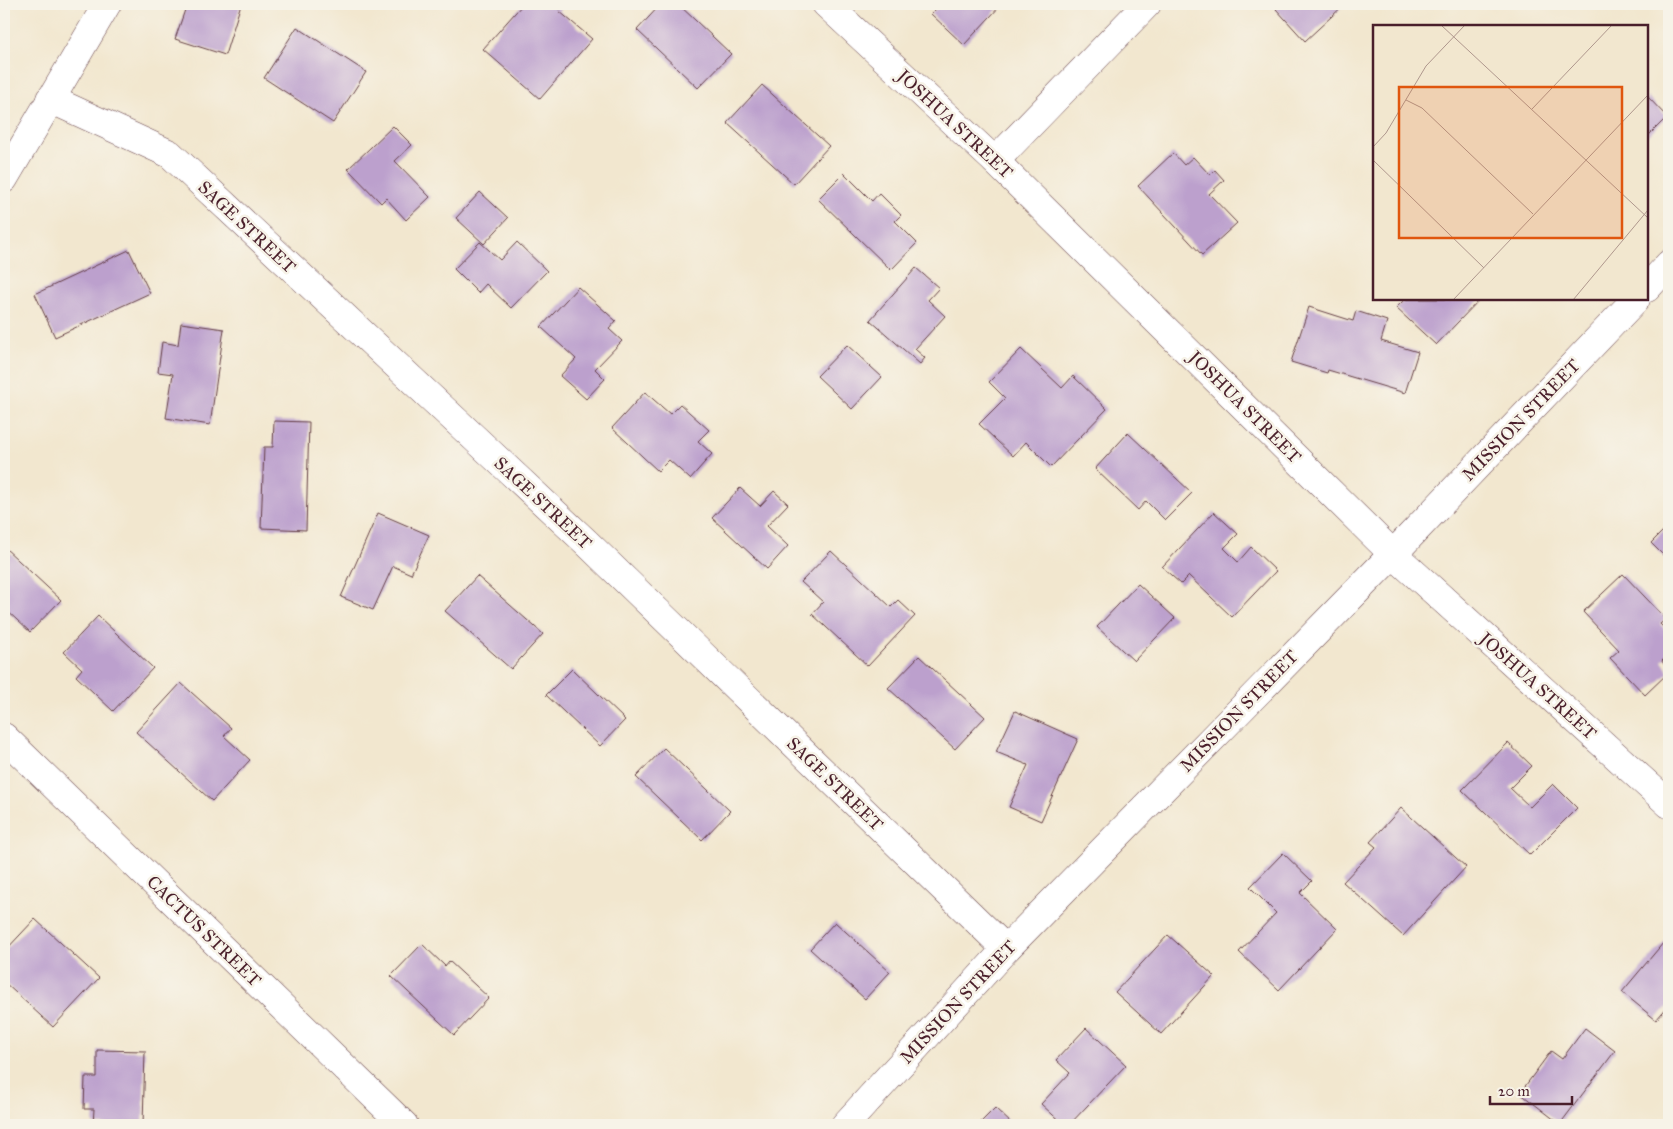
<svg xmlns="http://www.w3.org/2000/svg" width="1673" height="1129" viewBox="0 0 1673 1129" font-family="'IM FELL Great Primer',serif">
	<style>
		.building { fill: #bca0cd }
		.lines { fill: none; stroke-linecap: round; stroke-linejoin: round }
		.street-casing { stroke: #633d44; stroke-width: 29 }
		.street { stroke: #fff; stroke-width: 28 }
		.labels { text-anchor: middle; stroke-width: 5; stroke-linejoin: round; paint-order: stroke }
		.street-label { font-size: 18px; fill: #4a1f2b; stroke: #f7f3e8 }
		.inset-road { fill: none; stroke: #af978d; stroke-width: 1 }
		.view { fill: #e0560e; fill-opacity: 0.15; stroke: #e0560e; stroke-width: 2.5 }
		.inset-edge { fill: none; stroke: #4a1f2b; stroke-width: 2.5 }
	</style>
	<rect width="100%" height="100%" fill="#f7f3e8"/>
	<filter id="ink" filterUnits="userSpaceOnUse"><feTurbulence type="fractalNoise" baseFrequency=".02" numOctaves="2"/><feDisplacementMap in="SourceGraphic" scale="10" xChannelSelector="R" yChannelSelector="G"/><feConvolveMatrix kernelMatrix="1 2 1 2 8 2 1 2 1" color-interpolation-filters="sRGB"/></filter>
	<filter id="wash" filterUnits="userSpaceOnUse"><feTurbulence type="fractalNoise" baseFrequency=".0096" numOctaves="4" result="noise"/><feDisplacementMap in="SourceGraphic" scale="20" xChannelSelector="R" yChannelSelector="G"/><feGaussianBlur stdDeviation="1.12" result="paint"/><feColorMatrix in="noise" values="0 0 0 0 0 0 0 0 0 0 0 0 0 0 0 0 0 1.4 0 .05"/><feComposite in="paint" operator="in"/></filter>
	<g filter="url(#wash)">
		<rect width="100%" height="100%" fill="#f2e7cf"/>
		<g id="blocks">
			<g class="building">
				<polygon points="187,4 241,4 225,55 175,39"/>
				<polygon points="523,4 565,4 559,11 592,39 540,99 483,49"/>
				<polygon points="661,4 678,4 731,54 698,88 637,30"/>
				<polygon points="941,4 1002,4 964,45 931,14"/>
				<polygon points="1282,4 1345,4 1305,41 1276,9"/>
				<polygon points="297,27 366,72 333,123 264,78"/>
				<polygon points="762,85 829,146 794,184 727,123"/>
				<polygon points="1647,96 1667,117 1647,137"/>
				<polygon points="393,126 412,145 395,161 430,197 406,220 386,198 381,203 348,169"/>
				<polygon points="1173,153 1184,165 1193,157 1210,175 1215,170 1224,180 1209,194 1237,223 1202,255 1138,186"/>
				<polygon points="844,173 872,201 879,193 901,215 895,221 917,243 891,270 818,199"/>
				<polygon points="480,192 508,218 484,244 456,218"/>
				<polygon points="480,242 500,260 517,242 547,271 511,308 486,284 478,293 454,269"/>
				<polygon points="129,250 150,293 55,337 35,294"/>
				<polygon points="916,268 939,288 928,300 945,316 915,349 925,358 920,364 870,320"/>
				<polygon points="578,287 616,321 609,329 622,341 595,369 605,379 586,399 560,376 576,359 541,327"/>
				<polygon points="1405,299 1480,299 1436,345 1396,308"/>
				<polygon points="1309,307 1353,321 1356,311 1387,321 1381,341 1418,352 1405,393 1328,370 1327,373 1291,362"/>
				<polygon points="181,323 224,329 210,425 166,418 173,374 158,372 162,342 178,345"/>
				<polygon points="847,345 882,377 852,409 817,376"/>
				<polygon points="1021,349 1062,388 1073,376 1107,409 1051,467 1026,442 1013,456 979,424 1005,398 989,382"/>
				<polygon points="645,392 670,414 680,404 709,430 698,441 712,454 690,479 669,460 658,471 612,428"/>
				<polygon points="274,421 309,422 306,530 261,528 264,447 273,447"/>
				<polygon points="1128,433 1192,493 1165,520 1146,501 1138,510 1095,469"/>
				<polygon points="740,488 760,506 774,491 788,504 767,526 788,546 767,569 712,518"/>
				<polygon points="1214,512 1238,534 1224,548 1238,562 1251,547 1276,571 1232,617 1189,576 1181,584 1162,567"/>
				<polygon points="378,513 429,535 411,574 393,566 373,610 341,597"/>
				<polygon points="1669,525 1669,561 1651,543"/>
				<polygon points="4,547 61,600 30,632 4,608"/>
				<polygon points="831,551 891,607 898,600 915,616 868,666 812,614 823,602 801,582"/>
				<polygon points="1623,574 1666,619 1660,624 1669,633 1669,654 1662,661 1669,672 1645,695 1610,658 1619,650 1583,612"/>
				<polygon points="477,576 543,634 511,669 445,611"/>
				<polygon points="1138,584 1175,618 1134,661 1097,627"/>
				<polygon points="98,616 153,668 113,711 76,676 82,669 64,652"/>
				<polygon points="919,656 985,717 955,749 888,688"/>
				<polygon points="572,669 625,720 600,746 546,695"/>
				<polygon points="181,683 231,728 224,736 250,760 212,801 136,732"/>
				<polygon points="1015,711 1078,739 1041,821 1009,807 1028,765 996,752"/>
				<polygon points="1508,743 1532,766 1510,788 1530,807 1553,784 1577,808 1530,855 1462,790"/>
				<polygon points="664,748 730,811 702,840 636,777"/>
				<polygon points="1401,808 1466,867 1403,936 1343,882 1376,847 1370,842"/>
				<polygon points="1283,853 1312,881 1300,893 1337,929 1279,990 1239,952 1276,913 1250,887"/>
				<polygon points="35,919 99,978 53,1027 4,982 4,952"/>
				<polygon points="835,922 890,972 865,999 810,949"/>
				<polygon points="1168,935 1214,976 1161,1034 1115,992"/>
				<polygon points="1669,936 1669,1005 1656,1020 1622,992"/>
				<polygon points="422,944 445,966 449,961 489,998 454,1035 391,976"/>
				<polygon points="1086,1028 1126,1065 1069,1125 1064,1125 1041,1104 1070,1073 1056,1060"/>
				<polygon points="1585,1028 1615,1051 1560,1124 1520,1093 1551,1051 1562,1059"/>
				<polygon points="97,1050 145,1051 143,1125 93,1125 94,1109 84,1109 85,1077 97,1077"/>
				<polygon points="995,1108 1013,1125 978,1125"/>
			</g>
		</g>
	</g>
	<g filter="url(#ink)">
		<use href="#blocks" fill-opacity="0" stroke="#633d44" stroke-width="1"/>
		<g class="lines">
			<g class="street-casing">
				<g id="street">
					<polyline points="826,4 995,161 1393,554 1669,804"/>
					<polyline points="50,99 170,154 587,543 1006,949"/>
					<polyline points="995,161 1147,4"/>
					<polyline points="4,179 107,4"/>
					<polyline points="1647,288 1669,264"/>
					<polyline points="4,737 404,1125"/>
					<polyline points="845,1125 1006,949 1393,554 1636,299"/>
				</g>
			</g>
			<use href="#street" class="street"/>
		</g>
	</g>
	<g class="labels">
		<g class="street-label">
			<text transform="translate(955 124) rotate(43)" y="6">JOSHUA STREET</text>
			<text transform="translate(247 227) rotate(43)" y="6">SAGE STREET</text>
			<text transform="translate(1245 407) rotate(45)" y="6">JOSHUA STREET</text>
			<text transform="translate(1521 420) rotate(-46)" y="6">MISSION STREET</text>
			<text transform="translate(543 503) rotate(43)" y="6">SAGE STREET</text>
			<text transform="translate(1538 686) rotate(42)" y="6">JOSHUA STREET</text>
			<text transform="translate(1239 711) rotate(-46)" y="6">MISSION STREET</text>
			<text transform="translate(835 784) rotate(44)" y="6">SAGE STREET</text>
			<text transform="translate(204 931) rotate(44)" y="6">CACTUS STREET</text>
			<text transform="translate(958 1002) rotate(-47)" y="6">MISSION STREET</text>
		</g>
	</g>
	<g transform="translate(1373 25)">
		<rect width="275" height="275" fill="#f2e7cf"/>
		<path class="inset-road" d="M68 0 275 193M33 75 49 83 160 189M159 84 239 0M0 122 13 108 53 41 92 0M0 135 111 243M80 275 275 70M200 275 275 185"/>
		<path class="view" d="M26 62H249V213H26Z"/>
		<rect width="275" height="275" class="inset-edge"/>
	</g>
	<rect width="1673" height="1129" fill="none" stroke="#f7f3e8" stroke-width="20"/>
	<path d="M1490 1096v8h82v-8" fill="none" stroke="#4a1f2b" stroke-width="2.5"/>
	<text x="1498" y="1096" font-size="15" fill="#4a1f2b" stroke="#f7f3e8" stroke-width="4" paint-order="stroke">20 m</text>
</svg>
